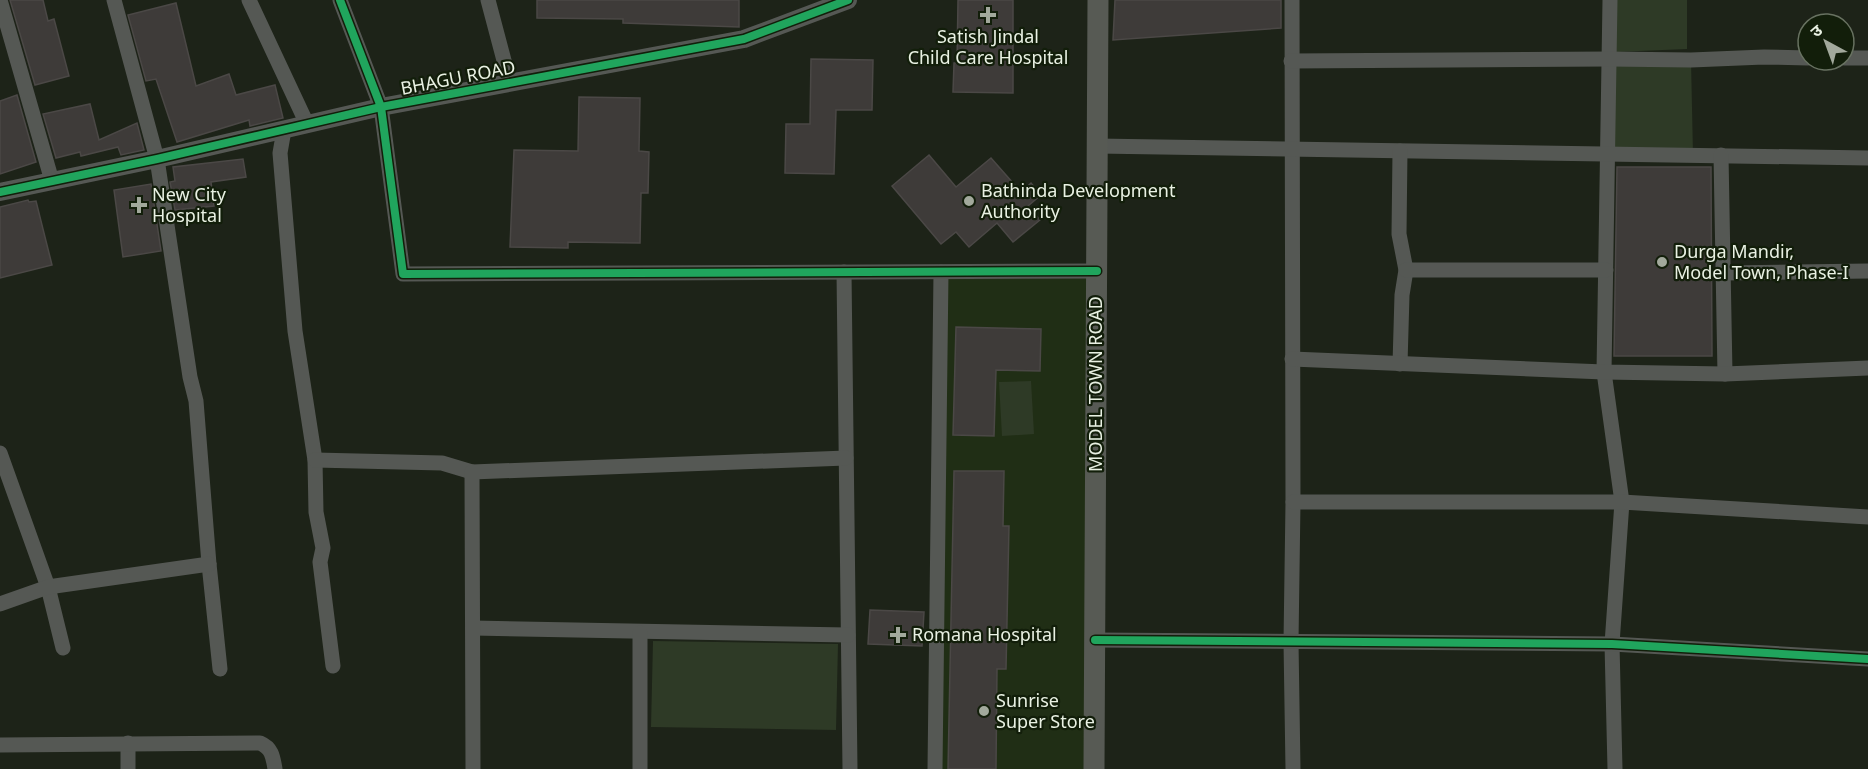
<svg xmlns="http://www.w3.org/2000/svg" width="1868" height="769" viewBox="0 0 1868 769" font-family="'Noto Sans','Noto Sans Devanagari',sans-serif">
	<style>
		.built { fill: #202e15 }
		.green { fill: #2e3a26 }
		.building { fill: #3e3b39; stroke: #4b4846; stroke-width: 1.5 }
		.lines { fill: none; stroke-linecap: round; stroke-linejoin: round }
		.minor { stroke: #555854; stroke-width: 15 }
		.tertiary { stroke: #555854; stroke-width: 18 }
		.secondary { stroke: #575a54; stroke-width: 21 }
		.cycleway-casing { stroke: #121e0a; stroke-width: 11 }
		.cycleway { stroke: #20a55d; stroke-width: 8 }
		.poi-dot { fill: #a2a99c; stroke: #121e0a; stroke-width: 2 }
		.labels { text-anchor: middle; stroke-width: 4.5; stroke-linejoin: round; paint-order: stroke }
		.poi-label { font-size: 18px; fill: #e9f1e3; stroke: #121e0a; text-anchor: start }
		.street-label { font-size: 18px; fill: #e9f1e3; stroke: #121e0a }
	</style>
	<rect width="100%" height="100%" fill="#1d2318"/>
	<polygon class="built" points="1097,271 1094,769 935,769 941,272"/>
	<g class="green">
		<polygon points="1616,0 1687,0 1687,49 1615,52"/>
		<polygon points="1609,59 1691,60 1693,155 1607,157"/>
		<polygon points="1031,381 1034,434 1002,436 999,382"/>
		<polygon points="653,641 838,644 836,730 651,727"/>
	</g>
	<g class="building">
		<polygon points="10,0 43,0 48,21 54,19 69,76 35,85"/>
		<polygon points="537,0 739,0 739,27 623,23 623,19 537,18"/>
		<polygon points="958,0 1013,0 1013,93 953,92 954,63 957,63"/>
		<polygon points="1115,0 1281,0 1281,28 1113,40"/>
		<polygon points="176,3 196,86 229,74 236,95 275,85 283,118 250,126 249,120 177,142 156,79 146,81 128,15"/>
		<polygon points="811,59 873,60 872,110 836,110 834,174 785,173 786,124 810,124"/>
		<polygon points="17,95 36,162 0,174 0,101"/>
		<polygon points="579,97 640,98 639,151 649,152 648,193 641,193 640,243 568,242 568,248 510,247 514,150 578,151"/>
		<polygon points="90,104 99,140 137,123 144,150 121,155 118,147 81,156 80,152 56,158 43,114"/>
		<polygon points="929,155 956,187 991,158 1021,192 1031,183 1041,195 1028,206 1040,220 1013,242 997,223 969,247 956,232 941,244 892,186"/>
		<polygon points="243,159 246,177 211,182 214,206 175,210 170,182 175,181 173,167"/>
		<polygon points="1617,167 1711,167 1712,356 1614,356"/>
		<polygon points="151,184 161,251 123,257 114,190"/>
		<polygon points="28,200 29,202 36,201 52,265 0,278 0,207"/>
		<polygon points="956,327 1041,329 1040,371 996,370 994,436 953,435"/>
		<polygon points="954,471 1004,471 1003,526 1009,526 1006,669 997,669 996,769 948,769"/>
		<polygon points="870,610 924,612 922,646 868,644"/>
	</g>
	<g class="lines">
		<g class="minor">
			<polyline points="0,0 52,181"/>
			<polyline points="114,0 157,159 190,377 196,401 209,564 220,669"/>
			<polyline points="249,0 307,124"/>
			<polyline points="340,0 381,107 403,274 1097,271"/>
			<polyline points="488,0 510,83"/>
			<polyline points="1292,0 1293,502 1291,642 1293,769"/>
			<polyline points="1610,0 1604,372 1622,502 1612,644 1615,769"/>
			<polyline points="1844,58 1868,58"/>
			<polyline points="1291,61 1609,59 1691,60 1764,57 1808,58"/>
			<polyline points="284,130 280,153 295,331 315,460 316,512 323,548 320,562 333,666"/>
			<polyline points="1097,146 1868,158"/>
			<polyline points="1400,151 1399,234 1406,270 1402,295 1400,364"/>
			<polyline points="1721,155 1725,374"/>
			<polyline points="1406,270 1606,270"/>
			<polyline points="844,272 850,769"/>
			<polyline points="1723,273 1868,271"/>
			<polyline points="1292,359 1604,372 1725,374 1868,368"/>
			<polyline points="0,453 48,587 63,648"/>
			<polyline points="315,460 442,463 472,472"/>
			<polyline points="1293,502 1622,502 1868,517"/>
			<polyline points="0,604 48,587 209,564"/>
			<polyline points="473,628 848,635"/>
			<polyline points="640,633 640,769"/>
			<polyline points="1095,640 1612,644 1868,659"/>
			<polyline points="128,743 128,769"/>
			<path d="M0 745 260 743C272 748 273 757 275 769"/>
			<polyline points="473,769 472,472 846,458"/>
			<polyline points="935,769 941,272"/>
		</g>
		<polyline class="tertiary" points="0,192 157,159 381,107 744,39 848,0"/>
		<polyline class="secondary" points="1094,769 1098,0"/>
		<g class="cycleway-casing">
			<g id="cycleway">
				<polyline points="340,0 381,107 403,274 1097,271"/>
				<polyline points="0,192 157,159 381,107 744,39 848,0"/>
				<polyline points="1095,640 1612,644 1868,659"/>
			</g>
		</g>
		<use href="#cycleway" class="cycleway"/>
	</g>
	<g class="poi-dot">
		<path d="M985 6h6v6h6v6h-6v6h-6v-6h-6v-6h6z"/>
		<circle cx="969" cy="201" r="6"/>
		<path d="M136 196h6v6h6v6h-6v6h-6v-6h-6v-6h6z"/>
		<circle cx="1662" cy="262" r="6"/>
		<path d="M895 626h6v6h6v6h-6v6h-6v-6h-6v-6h6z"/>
		<circle cx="984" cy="711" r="6"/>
	</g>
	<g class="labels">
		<g class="poi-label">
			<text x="988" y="43" text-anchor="middle">Satish Jindal<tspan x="988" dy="21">Child Care Hospital</tspan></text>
			<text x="981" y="197">Bathinda Development<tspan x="981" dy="21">Authority</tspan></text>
			<text x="152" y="201">New City<tspan x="152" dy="21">Hospital</tspan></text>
			<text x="1674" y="258">Durga Mandir,<tspan x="1674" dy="21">Model Town, Phase-I</tspan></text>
			<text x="912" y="641">Romana Hospital</text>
			<text x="996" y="707">Sunrise<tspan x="996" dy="21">Super Store</tspan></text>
		</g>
		<g class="street-label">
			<text transform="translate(458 78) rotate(-11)" y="6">BHAGU ROAD</text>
			<text transform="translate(1096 384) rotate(-90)" y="6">MODEL TOWN ROAD</text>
		</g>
	</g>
	<g transform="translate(1826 42) rotate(319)"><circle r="28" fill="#121e0a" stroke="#687261" stroke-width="1.5"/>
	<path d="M0-4.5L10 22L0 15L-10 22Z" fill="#a2a99c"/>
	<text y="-9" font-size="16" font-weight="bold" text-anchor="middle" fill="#e9f1e3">उ</text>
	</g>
</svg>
